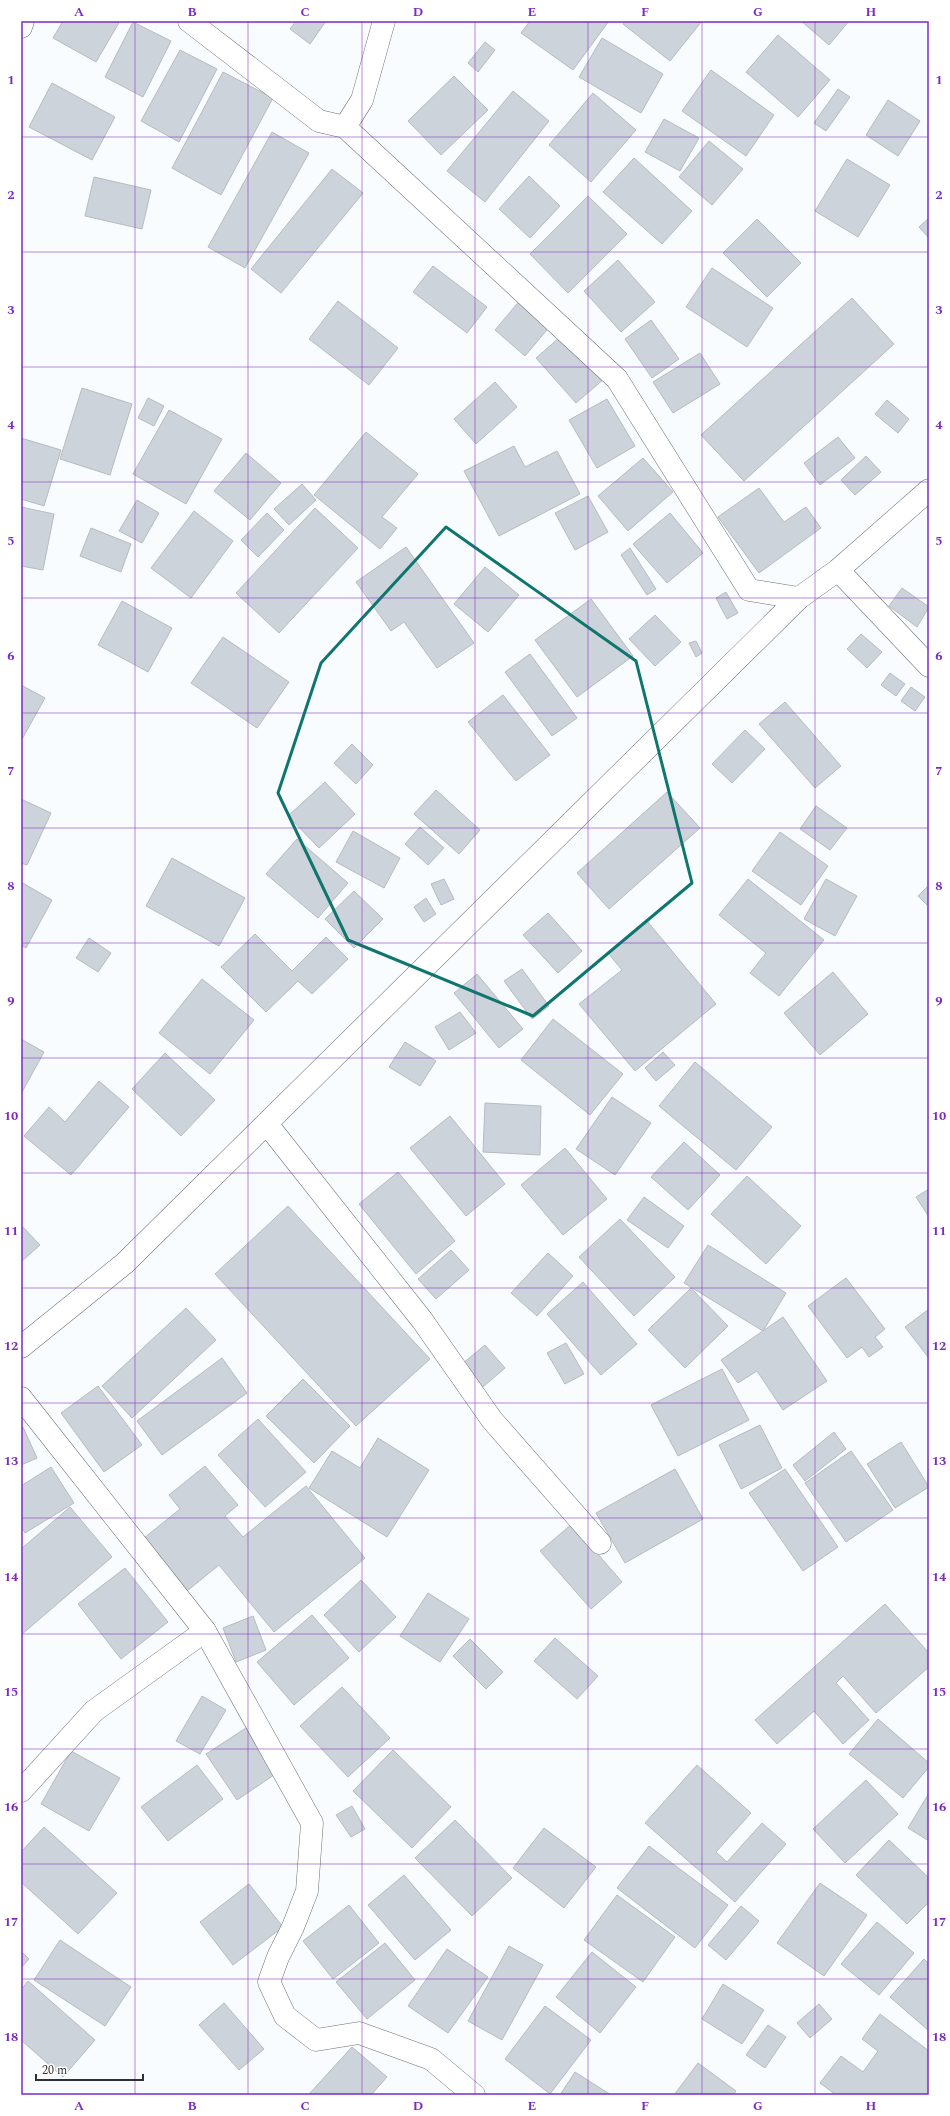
<svg xmlns="http://www.w3.org/2000/svg" width="950" height="2116" viewBox="0 0 950 2116" font-family="Spectral,serif">
	<style>
		.building { fill: #cdd3da; stroke: #b6bbc2 }
		.lines { fill: none; stroke-linecap: round; stroke-linejoin: round }
		.street-casing { stroke: #6c7277; stroke-width: 23 }
		.secondary-casing { stroke: #6c7277; stroke-width: 23 }
		.street { stroke: #fff; stroke-width: 22 }
		.secondary { stroke: #fff; stroke-width: 22 }
		.marked { fill: none; stroke: #0f766e; stroke-width: 3; stroke-linejoin: round }
		.grid { fill: none; stroke: #7b2cbf; stroke-width: 1; stroke-opacity: 0.55 }
		.neatline { fill: none; stroke: #7b2cbf; stroke-width: 1.5 }
		.grid-label { font-size: 13px; text-anchor: middle; font-weight: bold; fill: #7b2cbf }
	</style>
	<rect width="100%" height="100%" fill="#f9fcfe"/>
	<g class="building">
		<polygon points="63,21 120,21 96,62 53,38"/>
		<polygon points="296,21 326,21 310,44 290,29"/>
		<polygon points="530,21 609,21 573,70 521,33"/>
		<polygon points="626,21 702,21 670,61 623,24"/>
		<polygon points="801,21 849,21 829,45"/>
		<polygon points="133,22 171,41 143,97 105,77"/>
		<polygon points="778,35 830,80 798,117 746,72"/>
		<polygon points="602,38 663,74 641,113 579,77"/>
		<polygon points="485,42 495,50 478,72 468,63"/>
		<polygon points="180,50 217,69 179,142 141,121"/>
		<polygon points="711,70 774,115 746,156 682,111"/>
		<polygon points="223,72 273,98 221,195 172,168"/>
		<polygon points="454,76 488,110 441,155 408,121"/>
		<polygon points="52,83 115,117 92,160 29,127"/>
		<polygon points="838,89 850,97 826,131 814,123"/>
		<polygon points="513,91 549,121 485,202 447,171"/>
		<polygon points="593,93 636,130 591,182 549,145"/>
		<polygon points="888,100 920,121 898,156 866,135"/>
		<polygon points="664,119 699,138 680,171 645,152"/>
		<polygon points="272,132 309,153 245,268 208,247"/>
		<polygon points="709,141 743,169 712,205 679,177"/>
		<polygon points="634,158 692,211 662,244 603,192"/>
		<polygon points="847,159 890,185 858,237 815,211"/>
		<polygon points="332,169 363,193 281,293 251,269"/>
		<polygon points="529,176 560,206 530,238 499,209"/>
		<polygon points="94,177 151,190 142,229 85,216"/>
		<polygon points="588,196 627,234 568,293 530,254"/>
		<polygon points="929,218 929,238 919,227"/>
		<polygon points="757,219 801,263 767,297 723,253"/>
		<polygon points="618,260 655,302 621,332 584,291"/>
		<polygon points="433,266 487,307 467,333 413,292"/>
		<polygon points="712,268 773,308 747,347 686,307"/>
		<polygon points="522,298 552,324 525,356 495,330"/>
		<polygon points="852,298 894,344 744,481 701,435"/>
		<polygon points="338,301 398,348 369,385 309,339"/>
		<polygon points="651,320 679,359 652,378 625,339"/>
		<polygon points="566,332 605,378 576,403 536,358"/>
		<polygon points="700,353 720,384 673,413 653,382"/>
		<polygon points="495,382 517,407 476,444 454,419"/>
		<polygon points="82,388 132,404 110,475 60,459"/>
		<polygon points="148,398 164,406 154,426 138,418"/>
		<polygon points="607,399 635,446 597,468 569,420"/>
		<polygon points="887,400 909,419 898,433 875,414"/>
		<polygon points="169,410 222,439 186,504 133,474"/>
		<polygon points="366,432 418,474 382,517 397,528 380,549 314,495"/>
		<polygon points="838,437 855,458 820,485 804,463"/>
		<polygon points="21,438 61,450 44,506 21,499"/>
		<polygon points="514,446 525,467 557,451 580,494 499,536 464,471"/>
		<polygon points="246,453 281,483 250,520 214,491"/>
		<polygon points="866,456 881,472 855,495 841,480"/>
		<polygon points="643,458 673,492 628,531 598,496"/>
		<polygon points="302,484 316,500 289,525 274,509"/>
		<polygon points="759,488 784,522 806,507 821,528 759,573 718,517"/>
		<polygon points="588,496 608,532 575,550 555,513"/>
		<polygon points="137,500 159,513 142,543 119,531"/>
		<polygon points="21,507 54,514 43,570 21,566"/>
		<polygon points="315,508 358,548 279,633 236,593"/>
		<polygon points="194,511 233,541 191,598 151,568"/>
		<polygon points="267,513 284,530 258,557 241,540"/>
		<polygon points="670,513 703,553 667,583 633,544"/>
		<polygon points="91,528 131,544 121,572 80,556"/>
		<polygon points="406,547 474,643 437,668 404,622 391,631 356,582"/>
		<polygon points="630,548 656,589 647,595 621,555"/>
		<polygon points="485,567 519,595 488,632 454,604"/>
		<polygon points="902,588 929,607 917,627 889,606"/>
		<polygon points="726,592 738,613 727,619 716,598"/>
		<polygon points="591,599 633,656 577,697 535,640"/>
		<polygon points="122,601 172,628 148,672 98,645"/>
		<polygon points="655,615 681,642 655,666 629,639"/>
		<polygon points="861,634 882,652 867,668 847,649"/>
		<polygon points="223,637 289,682 257,728 191,683"/>
		<polygon points="696,641 702,653 696,657 689,643"/>
		<polygon points="530,654 577,718 552,736 505,672"/>
		<polygon points="890,673 905,684 896,696 881,685"/>
		<polygon points="21,685 45,698 21,741"/>
		<polygon points="911,687 925,697 915,711 901,701"/>
		<polygon points="503,695 550,755 516,781 468,722"/>
		<polygon points="785,702 841,766 815,788 759,724"/>
		<polygon points="745,730 765,749 732,783 712,764"/>
		<polygon points="352,744 373,765 356,784 334,763"/>
		<polygon points="325,782 355,814 319,848 288,816"/>
		<polygon points="436,790 480,830 459,854 414,814"/>
		<polygon points="667,792 700,828 609,909 577,873"/>
		<polygon points="21,799 51,813 27,865 21,863"/>
		<polygon points="816,806 847,828 830,850 800,829"/>
		<polygon points="420,827 444,848 428,865 405,844"/>
		<polygon points="353,831 400,858 384,888 336,862"/>
		<polygon points="780,832 828,866 801,905 752,871"/>
		<polygon points="297,839 348,883 318,918 266,874"/>
		<polygon points="172,858 245,898 219,946 146,906"/>
		<polygon points="444,879 454,899 441,905 431,884"/>
		<polygon points="748,879 824,940 779,996 750,973 766,953 719,915"/>
		<polygon points="826,879 857,896 835,936 804,919"/>
		<polygon points="21,882 52,900 26,948 21,945"/>
		<polygon points="929,885 929,907 918,896"/>
		<polygon points="354,891 383,919 354,948 325,919"/>
		<polygon points="426,898 436,914 424,922 414,907"/>
		<polygon points="548,913 582,951 558,973 523,935"/>
		<polygon points="647,921 716,1004 635,1071 579,1004 622,970 608,953"/>
		<polygon points="255,934 292,971 326,937 348,959 312,994 298,981 266,1012 221,967"/>
		<polygon points="89,938 111,953 98,972 76,958"/>
		<polygon points="522,969 549,1006 532,1019 504,981"/>
		<polygon points="833,972 868,1014 820,1055 784,1013"/>
		<polygon points="477,974 523,1029 499,1048 454,993"/>
		<polygon points="202,979 254,1020 210,1074 159,1033"/>
		<polygon points="460,1012 476,1033 449,1050 435,1027"/>
		<polygon points="553,1019 623,1074 590,1115 521,1060"/>
		<polygon points="21,1039 44,1052 21,1094"/>
		<polygon points="405,1042 436,1061 420,1086 389,1067"/>
		<polygon points="663,1052 675,1065 656,1081 645,1068"/>
		<polygon points="165,1053 215,1100 181,1136 132,1089"/>
		<polygon points="695,1062 772,1127 736,1170 659,1106"/>
		<polygon points="99,1081 129,1107 71,1175 24,1136 49,1107 65,1122"/>
		<polygon points="612,1097 651,1123 615,1175 576,1149"/>
		<polygon points="485,1103 541,1106 540,1155 483,1152"/>
		<polygon points="450,1116 505,1184 466,1216 410,1148"/>
		<polygon points="684,1142 720,1175 688,1210 651,1177"/>
		<polygon points="565,1148 607,1199 563,1235 521,1185"/>
		<polygon points="398,1172 455,1241 416,1274 359,1204"/>
		<polygon points="747,1176 801,1226 766,1264 711,1214"/>
		<polygon points="929,1189 929,1217 916,1197"/>
		<polygon points="644,1197 684,1226 668,1248 627,1220"/>
		<polygon points="288,1206 430,1359 356,1426 215,1274"/>
		<polygon points="620,1219 675,1277 634,1316 579,1257"/>
		<polygon points="21,1225 40,1245 21,1262"/>
		<polygon points="708,1245 786,1293 763,1331 684,1283"/>
		<polygon points="451,1250 469,1270 436,1299 418,1279"/>
		<polygon points="548,1253 573,1276 537,1316 511,1293"/>
		<polygon points="846,1278 885,1329 875,1337 883,1347 869,1357 862,1347 847,1358 808,1306"/>
		<polygon points="583,1282 637,1344 601,1375 547,1314"/>
		<polygon points="691,1288 728,1326 685,1368 648,1330"/>
		<polygon points="186,1308 216,1340 132,1418 102,1386"/>
		<polygon points="929,1309 929,1357 928,1357 905,1327"/>
		<polygon points="783,1317 827,1381 783,1410 757,1371 738,1383 721,1360"/>
		<polygon points="566,1343 584,1374 565,1384 547,1353"/>
		<polygon points="485,1345 505,1368 477,1392 457,1368"/>
		<polygon points="222,1358 247,1393 162,1455 137,1421"/>
		<polygon points="722,1369 749,1420 678,1456 651,1405"/>
		<polygon points="303,1379 350,1426 314,1463 266,1416"/>
		<polygon points="98,1386 142,1445 104,1472 61,1413"/>
		<polygon points="258,1419 306,1472 265,1507 218,1455"/>
		<polygon points="760,1425 782,1468 741,1489 719,1445"/>
		<polygon points="21,1427 23,1427 37,1458 21,1465"/>
		<polygon points="834,1432 846,1449 805,1481 793,1465"/>
		<polygon points="378,1438 429,1470 387,1537 309,1488 332,1451 360,1468"/>
		<polygon points="901,1442 929,1487 895,1508 867,1464"/>
		<polygon points="851,1451 893,1510 846,1542 805,1483"/>
		<polygon points="205,1466 238,1505 225,1516 243,1537 306,1486 365,1558 274,1632 219,1565 187,1591 144,1538 180,1509 169,1495"/>
		<polygon points="51,1467 74,1503 25,1533 21,1526 21,1486"/>
		<polygon points="675,1469 703,1519 625,1563 596,1513"/>
		<polygon points="785,1469 838,1547 803,1571 749,1493"/>
		<polygon points="70,1507 112,1557 21,1635 21,1549"/>
		<polygon points="572,1524 622,1582 591,1609 540,1551"/>
		<polygon points="125,1568 168,1622 121,1659 78,1604"/>
		<polygon points="361,1580 396,1617 359,1652 324,1615"/>
		<polygon points="428,1593 469,1619 440,1662 400,1636"/>
		<polygon points="885,1604 929,1653 929,1667 876,1713 843,1676 836,1683 869,1720 843,1744 814,1711 777,1744 755,1720"/>
		<polygon points="312,1615 349,1658 294,1705 257,1662"/>
		<polygon points="253,1616 266,1650 236,1662 223,1628"/>
		<polygon points="555,1638 598,1676 577,1699 534,1661"/>
		<polygon points="470,1639 503,1672 486,1689 453,1656"/>
		<polygon points="342,1687 390,1738 348,1777 300,1726"/>
		<polygon points="202,1696 226,1710 200,1754 176,1741"/>
		<polygon points="878,1719 929,1763 929,1767 903,1798 849,1754"/>
		<polygon points="246,1728 277,1773 237,1800 206,1754"/>
		<polygon points="393,1750 451,1807 412,1848 353,1791"/>
		<polygon points="71,1751 120,1778 89,1831 41,1804"/>
		<polygon points="197,1765 223,1799 168,1841 141,1807"/>
		<polygon points="697,1765 751,1813 716,1852 727,1862 762,1823 786,1844 735,1902 645,1823"/>
		<polygon points="866,1780 898,1814 845,1863 813,1829"/>
		<polygon points="929,1793 929,1841 908,1828"/>
		<polygon points="352,1806 365,1829 351,1837 336,1815"/>
		<polygon points="455,1820 512,1878 472,1916 415,1858"/>
		<polygon points="44,1827 117,1893 78,1934 21,1882 21,1852"/>
		<polygon points="544,1828 596,1867 564,1908 513,1868"/>
		<polygon points="889,1840 929,1878 929,1902 907,1924 856,1875"/>
		<polygon points="649,1846 728,1905 695,1948 617,1888"/>
		<polygon points="404,1875 451,1930 415,1960 368,1905"/>
		<polygon points="820,1883 867,1915 824,1976 777,1943"/>
		<polygon points="249,1884 283,1927 233,1965 200,1922"/>
		<polygon points="617,1895 675,1937 643,1982 584,1940"/>
		<polygon points="349,1905 379,1943 333,1979 303,1941"/>
		<polygon points="741,1906 759,1921 726,1960 708,1945"/>
		<polygon points="877,1922 914,1953 879,1995 841,1964"/>
		<polygon points="60,1940 131,1987 105,2026 34,1980"/>
		<polygon points="385,1943 415,1980 367,2019 336,1982"/>
		<polygon points="509,1946 543,1965 502,2040 468,2021"/>
		<polygon points="447,1949 488,1977 448,2033 408,2006"/>
		<polygon points="21,1951 29,1959 21,1968"/>
		<polygon points="592,1952 636,1987 600,2033 556,1997"/>
		<polygon points="924,1959 929,1964 929,2031 890,1997"/>
		<polygon points="28,1981 95,2040 63,2077 21,2040 21,1990"/>
		<polygon points="723,1984 764,2010 742,2044 702,2019"/>
		<polygon points="224,2003 264,2049 239,2070 199,2025"/>
		<polygon points="819,2004 832,2019 810,2038 797,2023"/>
		<polygon points="545,2006 591,2040 550,2094 505,2059"/>
		<polygon points="880,2014 929,2051 929,2095 836,2095 820,2083 841,2056 863,2072 878,2051 862,2039"/>
		<polygon points="768,2025 786,2037 765,2068 746,2055"/>
		<polygon points="352,2047 387,2077 371,2095 312,2095 310,2093"/>
		<polygon points="698,2063 736,2091 733,2095 674,2095"/>
		<polygon points="575,2072 611,2095 560,2095"/>
	</g>
	<g class="lines">
		<g class="street-casing">
			<g id="street">
				<polyline points="189,21 319,121 345,127 617,379 749,590 799,598"/>
				<polyline points="21,27 23,21"/>
				<polyline points="345,127 362,100 384,21"/>
				<polyline points="838,570 929,666"/>
				<polyline points="267,1124 422,1320 492,1420 600,1543"/>
				<polyline points="21,1398 205,1631 312,1823 307,1891 293,1927 278,1957 269,1982 285,2016 316,2040 359,2033 431,2059 474,2095"/>
				<polyline points="21,1791 94,1711 205,1631"/>
			</g>
		</g>
		<g class="secondary-casing">
			<polyline id="secondary" points="21,1347 125,1263 799,598 838,570 929,490"/>
		</g>
		<use href="#street" class="street"/>
		<use href="#secondary" class="secondary"/>
	</g>
	<path class="marked" d="M446 527 636 661 692 883 533 1016 348 940 278 793 321 663Z"/>
	<path class="grid" d="M135 21V2095M248 21V2095M362 21V2095M475 21V2095M588 21V2095M702 21V2095M815 21V2095M21 137H929M21 252H929M21 367H929M21 482H929M21 598H929M21 713H929M21 828H929M21 943H929M21 1058H929M21 1173H929M21 1288H929M21 1403H929M21 1518H929M21 1634H929M21 1749H929M21 1864H929M21 1979H929"/>
	<rect width="950" height="2116" fill="none" stroke="#ffffff" stroke-width="44"/>
	<path d="M36 2074v6h107v-6" fill="none" stroke="#2f3134" stroke-width="2"/>
	<text x="42" y="2074" font-size="12" fill="#2f3134" stroke="#ffffff" stroke-width="3" paint-order="stroke">20 m</text>
	<rect x="22" y="22" width="906" height="2072" class="neatline"/>
	<g class="grid-label">
		<text x="79" y="16">A</text>
		<text x="192" y="16">B</text>
		<text x="305" y="16">C</text>
		<text x="418" y="16">D</text>
		<text x="532" y="16">E</text>
		<text x="645" y="16">F</text>
		<text x="758" y="16">G</text>
		<text x="871" y="16">H</text>
		<text x="11" y="84">1</text>
		<text x="939" y="84">1</text>
		<text x="11" y="199">2</text>
		<text x="939" y="199">2</text>
		<text x="11" y="314">3</text>
		<text x="939" y="314">3</text>
		<text x="11" y="429">4</text>
		<text x="939" y="429">4</text>
		<text x="11" y="545">5</text>
		<text x="939" y="545">5</text>
		<text x="11" y="660">6</text>
		<text x="939" y="660">6</text>
		<text x="11" y="775">7</text>
		<text x="939" y="775">7</text>
		<text x="11" y="890">8</text>
		<text x="939" y="890">8</text>
		<text x="11" y="1005">9</text>
		<text x="939" y="1005">9</text>
		<text x="11" y="1120">10</text>
		<text x="939" y="1120">10</text>
		<text x="11" y="1235">11</text>
		<text x="939" y="1235">11</text>
		<text x="11" y="1350">12</text>
		<text x="939" y="1350">12</text>
		<text x="11" y="1465">13</text>
		<text x="939" y="1465">13</text>
		<text x="11" y="1581">14</text>
		<text x="939" y="1581">14</text>
		<text x="11" y="1696">15</text>
		<text x="939" y="1696">15</text>
		<text x="11" y="1811">16</text>
		<text x="939" y="1811">16</text>
		<text x="11" y="1926">17</text>
		<text x="939" y="1926">17</text>
		<text x="11" y="2041">18</text>
		<text x="939" y="2041">18</text>
		<text x="79" y="2110">A</text>
		<text x="192" y="2110">B</text>
		<text x="305" y="2110">C</text>
		<text x="418" y="2110">D</text>
		<text x="532" y="2110">E</text>
		<text x="645" y="2110">F</text>
		<text x="758" y="2110">G</text>
		<text x="871" y="2110">H</text>
	</g>
</svg>
